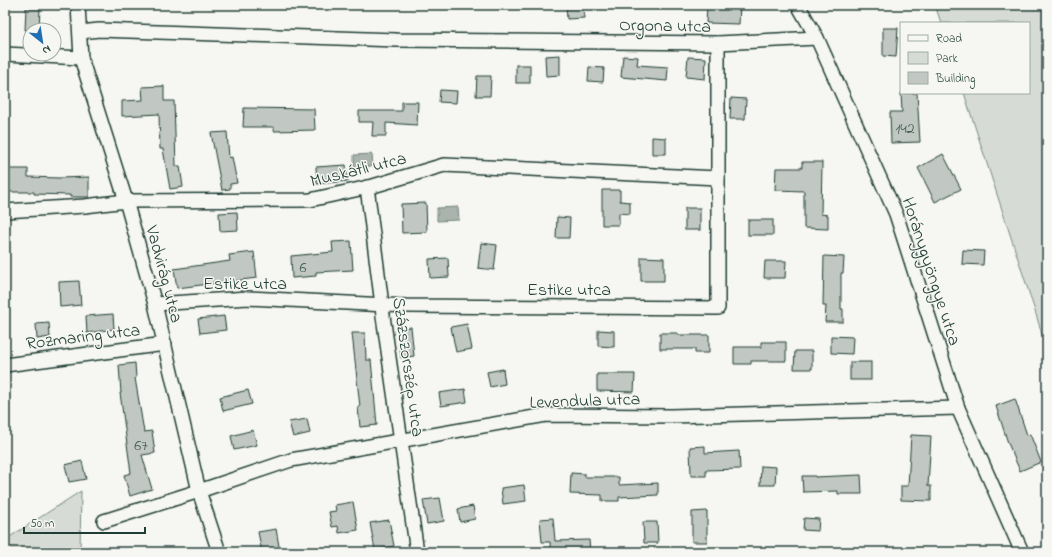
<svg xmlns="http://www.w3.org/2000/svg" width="1052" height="557" viewBox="0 0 1052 557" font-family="'Indie Flower',sans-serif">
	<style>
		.green { fill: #d6dbd6; stroke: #7a8c85 }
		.water { fill: #aab3ae; stroke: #72847d }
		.building { fill: #c1c8c3; stroke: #1f3d34 }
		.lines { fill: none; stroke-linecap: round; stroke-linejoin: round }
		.street-casing { stroke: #1f3d34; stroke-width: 16 }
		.street { stroke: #f6f6f2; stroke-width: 13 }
		.labels { text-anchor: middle; stroke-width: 3; stroke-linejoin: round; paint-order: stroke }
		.number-label { font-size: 16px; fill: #486058 }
		.street-label { font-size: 18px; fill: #1f3d34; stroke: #f6f6f2 }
	</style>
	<rect width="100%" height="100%" fill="#f6f6f2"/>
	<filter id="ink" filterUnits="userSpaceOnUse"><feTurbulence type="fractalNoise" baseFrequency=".025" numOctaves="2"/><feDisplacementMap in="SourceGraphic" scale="8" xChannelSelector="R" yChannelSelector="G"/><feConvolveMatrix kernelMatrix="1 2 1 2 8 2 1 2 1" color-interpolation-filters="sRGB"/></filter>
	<g filter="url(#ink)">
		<g class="green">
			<polygon points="935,5 1047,5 1047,351 1035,311 964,93 1029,93 1029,23 941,23"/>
			<polygon points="81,491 80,552 5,552 5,540"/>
		</g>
		<g class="water">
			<polygon points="372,154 373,166 354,167 354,155"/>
			<polygon points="458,207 459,220 437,221 437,208"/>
		</g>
		<g class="building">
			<polygon points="566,5 583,5 584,18 567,19"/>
			<polygon points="707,5 740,5 739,24 706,23"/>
			<polygon points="26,8 40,8 39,30 25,30"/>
			<polygon points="883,28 898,28 896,57 883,56"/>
			<polygon points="560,55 560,75 546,76 545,56"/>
			<polygon points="623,56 638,57 637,65 668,67 667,81 621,77"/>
			<polygon points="688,57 706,58 705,79 686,77"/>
			<rect x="516" y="65" width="14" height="18"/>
			<polygon points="589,67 604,68 603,82 588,81"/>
			<polygon points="477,76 491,76 490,96 476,96"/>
			<polygon points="164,86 164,101 174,101 176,166 180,166 183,187 170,189 163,149 160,149 159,114 122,116 122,101 143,100 142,87"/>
			<polygon points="440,90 457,91 456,103 439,102"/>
			<polygon points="901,93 917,93 920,142 891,143 890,112 902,112"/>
			<polygon points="731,98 746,99 745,119 730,119"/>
			<polygon points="402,102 418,102 417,125 386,123 386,136 372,136 373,122 359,122 359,111 402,111"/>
			<polygon points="244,108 314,109 315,130 274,131 274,127 243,127"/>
			<polygon points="227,132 229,158 232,157 237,183 230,184 230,189 222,190 211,133"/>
			<polygon points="652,137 666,138 666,154 652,154"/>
			<polygon points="943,154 961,189 935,202 918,168"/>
			<polygon points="802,162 822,162 821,214 828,215 828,229 804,228 804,191 775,190 776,168 802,168"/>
			<polygon points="346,165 348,181 317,184 316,167"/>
			<polygon points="8,169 28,169 28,177 59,178 89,177 89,197 70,197 70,195 34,194 34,192 9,192"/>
			<polygon points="602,190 620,190 620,201 630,202 630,214 619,213 619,225 602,225"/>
			<polygon points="426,203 427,232 402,233 401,204"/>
			<rect x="685" y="208" width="15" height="22"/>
			<polygon points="237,212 238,230 220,231 219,213"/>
			<polygon points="557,217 570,218 569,238 556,238"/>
			<rect x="748" y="220" width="25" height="15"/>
			<polygon points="351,241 353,270 316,272 316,276 292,278 291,256 333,252 332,242"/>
			<polygon points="481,243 497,245 494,270 478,268"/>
			<polygon points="963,250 984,251 983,265 962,264"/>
			<polygon points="254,252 257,278 177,288 174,269 230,261 229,255"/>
			<polygon points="824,256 844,257 843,273 841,273 841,309 843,309 843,322 825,322 826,306 823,306"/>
			<polygon points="641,257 664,258 664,281 641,281"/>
			<polygon points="448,258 449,277 430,278 429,259"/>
			<polygon points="765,261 786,261 785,278 764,278"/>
			<polygon points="79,281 81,305 60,307 59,282"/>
			<polygon points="113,314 114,329 87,333 86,316"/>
			<polygon points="224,316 226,330 200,333 198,319"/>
			<polygon points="49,323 50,337 37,339 36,324"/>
			<polygon points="467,324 472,349 456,352 451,327"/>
			<polygon points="411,327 414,356 401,358 398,329"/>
			<polygon points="598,330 614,331 614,347 598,346"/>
			<polygon points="352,333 365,333 366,360 371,360 377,425 360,427 358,407 360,407"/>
			<polygon points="660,333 678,333 678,335 709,335 709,353 695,353 695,349 660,349"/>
			<polygon points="831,336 853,337 852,354 831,353"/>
			<polygon points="761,342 786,342 786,361 751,361 751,364 734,364 734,347 761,347"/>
			<polygon points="795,351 812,351 812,369 794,369"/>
			<rect x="850" y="362" width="21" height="18"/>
			<polygon points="135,363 136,378 135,378 144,432 152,431 155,453 142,455 152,489 130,496 124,475 131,473 120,393 121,393 119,365"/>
			<polygon points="503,369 505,384 490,387 487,372"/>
			<polygon points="597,374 635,374 634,392 597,391"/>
			<polygon points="465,389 467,402 441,406 439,393"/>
			<polygon points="248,390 252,404 223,411 220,397"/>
			<polygon points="1015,399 1027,435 1030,434 1041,462 1020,471 1008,443 996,406"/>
			<polygon points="307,419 310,433 293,437 289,422"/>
			<polygon points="253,430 257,445 234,450 231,436"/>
			<polygon points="911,435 931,436 928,486 931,486 931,501 901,500 901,486 908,486"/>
			<polygon points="705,446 705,453 739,451 740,469 706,470 706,476 691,476 690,447"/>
			<polygon points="82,461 86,479 69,482 65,465"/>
			<polygon points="761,466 776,467 775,485 760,485"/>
			<polygon points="571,473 585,474 585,477 619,477 619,485 658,483 658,495 619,497 619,501 602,501 602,495 570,494"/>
			<polygon points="861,475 862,494 838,494 838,491 803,492 802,476 815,476 815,477"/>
			<polygon points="524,485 526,501 503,504 501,488"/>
			<polygon points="440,498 444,521 427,524 423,500"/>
			<polygon points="353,502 358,530 339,533 338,526 332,527 329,512 336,511 335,505"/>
			<polygon points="473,506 475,519 460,522 458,509"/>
			<polygon points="707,511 707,542 692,542 692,512"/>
			<polygon points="553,518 555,541 589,540 590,552 551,552 550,542 542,542 540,519"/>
			<polygon points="804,518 819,519 818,531 803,530"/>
			<polygon points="389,520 394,546 375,550 370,523"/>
			<polygon points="643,522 657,522 658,543 644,543"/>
			<polygon points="276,529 280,552 262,552 258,532"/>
		</g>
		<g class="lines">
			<g class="street-casing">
				<g id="street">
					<polyline points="78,5 81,58 126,201 155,304 199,491 219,552"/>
					<polyline points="798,5 817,38 896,214 958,408 1022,552"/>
					<polyline points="81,32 99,30 396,40 718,43 817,38"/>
					<polyline points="5,54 81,58"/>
					<polyline points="367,187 382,305 383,316 417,552"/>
					<polyline points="5,211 85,206 126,201 310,200 373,186 444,165 718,178"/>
					<polyline points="155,304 248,298 406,306 718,308 718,43"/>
					<polyline points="5,365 165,344"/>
					<polyline points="104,521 199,491 291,460 546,415 671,416 958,408"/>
				</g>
			</g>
			<use href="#street" class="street"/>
		</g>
	</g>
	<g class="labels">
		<g class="number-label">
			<text x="905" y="133">142</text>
			<text x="303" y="272">6</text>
			<text x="141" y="450">67</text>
		</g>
		<g class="street-label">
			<text transform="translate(665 25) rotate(1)" y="6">Orgona utca</text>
			<text transform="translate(358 169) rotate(-14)" y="6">Muskátli utca</text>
			<text transform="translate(932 271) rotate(72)" y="6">Horánygyöngye utca</text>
			<text transform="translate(165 274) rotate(75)" y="6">Vadvirág utca</text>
			<text x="245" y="289">Estike utca</text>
			<text x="569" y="295">Estike utca</text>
			<text transform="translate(83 336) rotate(-7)" y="6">Rozmaring utca</text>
			<text transform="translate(409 367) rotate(82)" y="6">Százszorszép utca</text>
			<text transform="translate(585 400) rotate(-2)" y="6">Levendula utca</text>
		</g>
	</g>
	<rect width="1052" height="557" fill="none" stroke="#f6f6f2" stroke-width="20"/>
	<rect x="10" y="10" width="1032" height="537" fill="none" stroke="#1f3d34" stroke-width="1.5" filter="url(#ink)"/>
	<rect x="900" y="22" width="130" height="72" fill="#f6f6f2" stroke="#a0aca6"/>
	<rect x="908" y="35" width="20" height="6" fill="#f6f6f2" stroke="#a0aca6"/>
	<text x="936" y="42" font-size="12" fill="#1f3d34">Road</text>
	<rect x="908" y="52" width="20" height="12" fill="#d6dbd6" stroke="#a0aca6"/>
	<text x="936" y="62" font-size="12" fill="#1f3d34">Park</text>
	<rect x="908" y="72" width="20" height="12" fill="#c1c8c3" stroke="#a0aca6"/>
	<text x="936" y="82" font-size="12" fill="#1f3d34">Building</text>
	<g transform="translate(42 42) rotate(150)"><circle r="19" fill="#f6f6f2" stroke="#a0aca6"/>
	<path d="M0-3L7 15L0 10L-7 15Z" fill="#1f6fb2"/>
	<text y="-6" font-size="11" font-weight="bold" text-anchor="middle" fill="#1f3d34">N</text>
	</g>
	<path d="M24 527v6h121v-6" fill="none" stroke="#1f3d34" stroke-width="2"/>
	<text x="30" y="527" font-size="12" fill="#1f3d34" stroke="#f6f6f2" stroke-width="3" paint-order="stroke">50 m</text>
</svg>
